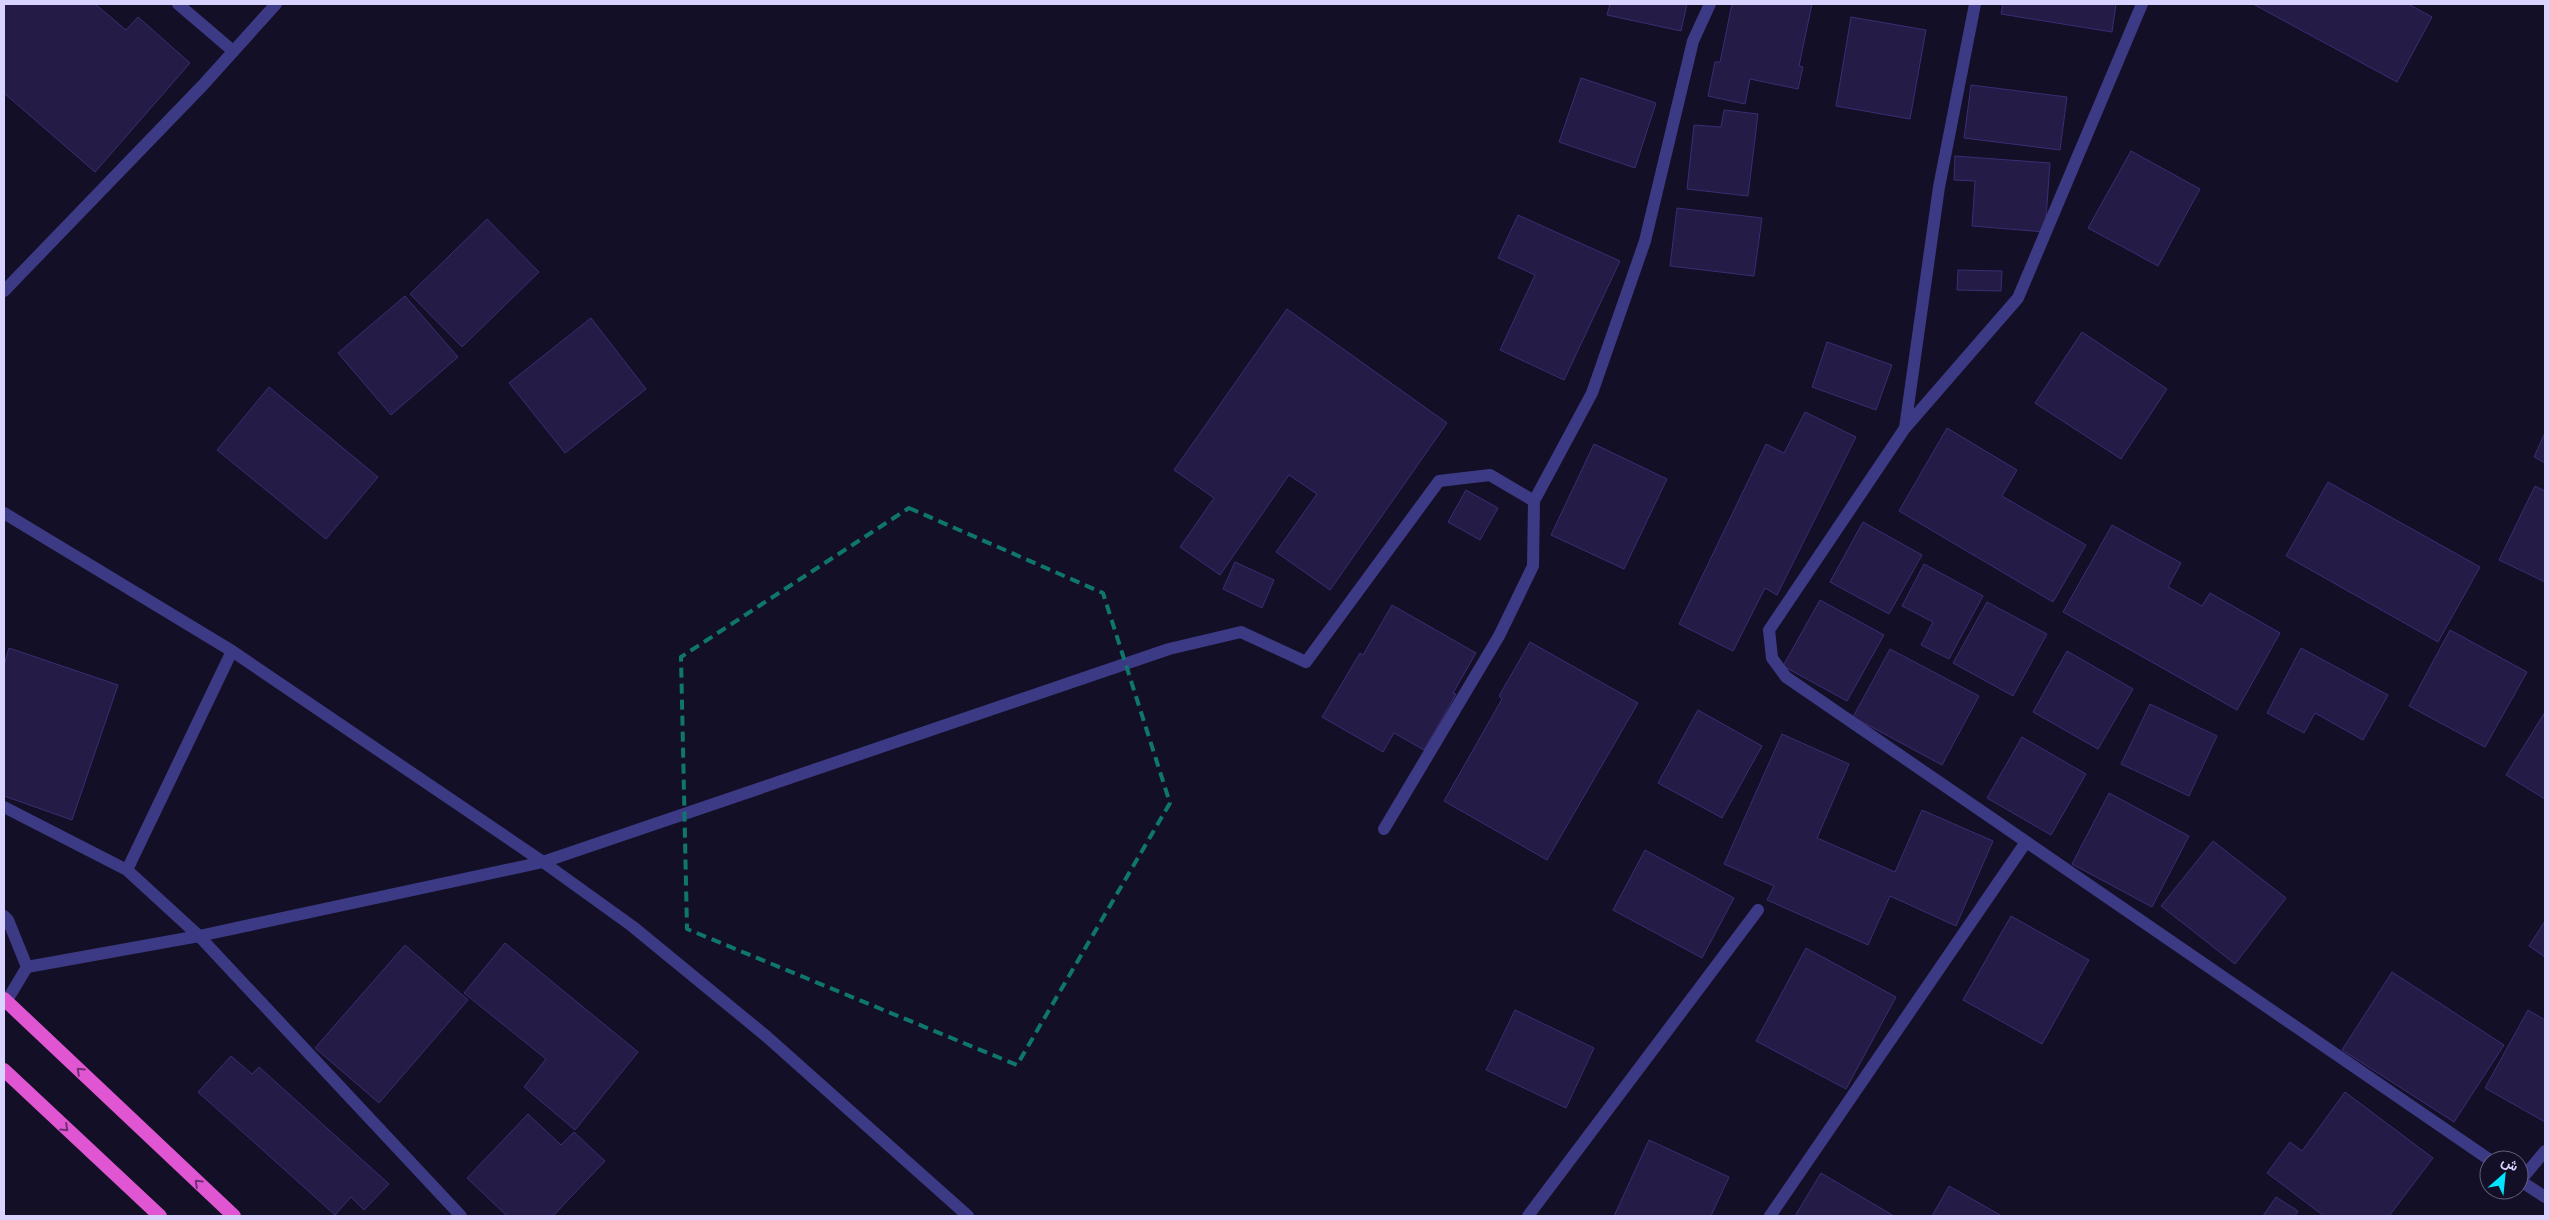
<svg xmlns="http://www.w3.org/2000/svg" width="2549" height="1220" viewBox="0 0 2549 1220" font-family="Poppins,Vazirmatn,sans-serif">
	<style>
		.building { fill: #241b47; stroke: #3b2d73 }
		.lines { fill: none; stroke-linecap: round; stroke-linejoin: round }
		.minor { stroke: #3d3a85; stroke-width: 12 }
		.trunk { stroke: #e055d1; stroke-width: 14 }
		.oneway { stroke: #6f2e73 }
		.marked { fill: none; stroke: #0f766e; stroke-width: 4; stroke-dasharray: 10 6; stroke-linejoin: round }
	</style>
	<rect width="100%" height="100%" fill="#130f26"/>
	<g class="building">
		<polygon points="4,4 95,4 126,30 138,17 190,63 95,172 4,93"/>
		<polygon points="1610,4 1687,4 1681,31 1607,15"/>
		<polygon points="1732,4 1812,4 1799,66 1803,67 1798,89 1750,79 1745,104 1708,96 1715,62 1720,62"/>
		<polygon points="2003,4 2116,4 2112,32 2001,14"/>
		<polygon points="2253,4 2408,4 2432,17 2397,82"/>
		<polygon points="1851,17 1926,30 1910,119 1836,106"/>
		<polygon points="1581,78 1656,103 1635,168 1559,142"/>
		<polygon points="1971,85 2067,97 2060,150 1964,138"/>
		<polygon points="1724,110 1758,114 1748,196 1687,189 1694,125 1721,127"/>
		<polygon points="2131,151 2200,189 2158,266 2088,228"/>
		<polygon points="1955,156 2050,163 2045,232 1972,226 1975,181 1954,180"/>
		<polygon points="1677,208 1762,218 1754,276 1670,266"/>
		<polygon points="1518,215 1620,261 1564,380 1500,350 1535,275 1498,258"/>
		<polygon points="487,219 539,272 462,347 410,294"/>
		<polygon points="1958,270 2002,271 2001,291 1957,290"/>
		<polygon points="405,296 458,357 391,415 338,353"/>
		<polygon points="1287,309 1447,423 1330,590 1276,552 1317,494 1289,475 1220,575 1180,547 1214,498 1174,470"/>
		<polygon points="591,318 646,389 565,453 509,383"/>
		<polygon points="2082,332 2167,389 2121,459 2035,403"/>
		<polygon points="1827,342 1892,365 1876,410 1812,387"/>
		<polygon points="269,387 378,477 326,539 217,450"/>
		<polygon points="1805,412 1856,437 1777,595 1765,588 1733,651 1679,624 1766,444 1784,453"/>
		<polygon points="1947,428 2017,470 2002,496 2086,545 2053,602 1899,511"/>
		<polygon points="2545,433 2545,463 2534,457"/>
		<polygon points="1594,444 1667,479 1624,569 1551,535"/>
		<polygon points="2328,482 2480,567 2438,642 2286,556"/>
		<polygon points="2535,486 2545,491 2545,582 2499,560"/>
		<polygon points="1466,490 1498,508 1480,540 1448,522"/>
		<polygon points="1863,522 1922,555 1889,614 1830,582"/>
		<polygon points="2112,525 2181,563 2168,587 2202,606 2210,593 2280,633 2237,710 2063,612"/>
		<polygon points="1235,562 1274,580 1262,608 1223,589"/>
		<polygon points="1924,564 1983,596 1949,659 1921,645 1933,622 1902,606"/>
		<polygon points="1820,600 1884,635 1847,701 1783,666"/>
		<polygon points="1987,602 2047,634 2013,696 1953,663"/>
		<polygon points="1392,605 1476,653 1453,693 1456,694 1424,750 1394,733 1383,752 1322,717 1360,653 1363,655"/>
		<polygon points="2450,630 2527,672 2485,747 2409,706"/>
		<polygon points="1530,642 1638,703 1547,860 1444,801 1502,699 1499,696"/>
		<polygon points="9,648 118,685 72,820 4,796 4,665"/>
		<polygon points="2301,648 2388,695 2363,740 2315,713 2304,733 2267,713"/>
		<polygon points="1890,649 1979,696 1942,765 1853,717"/>
		<polygon points="2067,651 2133,689 2098,749 2033,712"/>
		<polygon points="2150,704 2217,736 2189,796 2121,764"/>
		<polygon points="1698,710 1762,746 1722,818 1658,783"/>
		<polygon points="2545,712 2545,799 2506,775"/>
		<polygon points="1782,734 1849,764 1817,838 1895,872 1922,810 1993,841 1956,926 1890,896 1868,945 1767,900 1774,886 1724,864"/>
		<polygon points="2022,737 2086,774 2051,835 1987,798"/>
		<polygon points="2109,793 2189,836 2152,907 2072,864"/>
		<polygon points="2213,841 2286,898 2235,964 2161,906"/>
		<polygon points="1645,850 1734,898 1702,958 1613,910"/>
		<polygon points="2011,916 2089,960 2042,1044 1963,1000"/>
		<polygon points="2545,921 2545,957 2529,946"/>
		<polygon points="505,943 638,1052 575,1130 524,1087 546,1059 464,993"/>
		<polygon points="405,945 468,1000 379,1103 315,1048"/>
		<polygon points="1806,948 1896,997 1846,1089 1756,1041"/>
		<polygon points="2392,972 2504,1045 2454,1122 2342,1050"/>
		<polygon points="1515,1010 1594,1048 1566,1108 1486,1070"/>
		<polygon points="2528,1010 2545,1020 2545,1122 2485,1088"/>
		<polygon points="231,1056 252,1074 259,1067 389,1184 364,1210 351,1197 335,1215 198,1092"/>
		<polygon points="2345,1092 2433,1158 2389,1216 2324,1216 2267,1173 2290,1142 2302,1151"/>
		<polygon points="528,1114 561,1145 574,1132 605,1161 553,1216 507,1216 467,1178"/>
		<polygon points="1649,1140 1729,1177 1711,1216 1614,1216"/>
		<polygon points="1821,1173 1894,1216 1795,1216"/>
		<polygon points="1949,1186 2002,1216 1932,1216"/>
		<polygon points="2276,1197 2298,1211 2295,1216 2263,1216"/>
	</g>
	<g class="lines">
		<g class="minor">
			<polyline points="178,4 233,51"/>
			<polyline points="2142,4 2018,298 1905,428 1769,630 1772,658 1786,677 2490,1160"/>
			<polyline points="4,291 203,85 276,4"/>
			<polyline points="1905,428 1939,187 1975,4"/>
			<polyline points="4,513 232,651 543,862 632,926 766,1036 968,1216"/>
			<polyline points="4,807 127,870 199,936 461,1216"/>
			<polyline points="1384,829 1499,636 1533,566 1534,501 1592,393 1645,241 1693,41 1710,4"/>
			<polyline points="127,870 232,651"/>
			<polyline points="4,916 8,920 27,967 6,1002"/>
			<polyline points="27,967 199,936 543,862 1169,649 1241,632 1306,662 1439,481 1490,475 1534,501"/>
			<polyline points="2519,1180 2545,1197"/>
			<polyline points="2520,1181 2545,1151"/>
			<polyline points="1528,1216 1758,910"/>
			<polyline points="1770,1216 2026,842"/>
		</g>
		<g class="trunk">
			<polyline points="4,999 234,1216"/>
			<polyline points="4,1070 160,1216"/>
		</g>
	</g>
	<defs><path id="oneway-chevron" d="M-2-3.5L2.5 0L-2 3.5" fill="none" stroke-width="1.6" stroke-linecap="round" stroke-linejoin="round" transform="scale(1.25)"/></defs>
	<g class="oneway">
		<use href="#oneway-chevron" transform="translate(80 1071) rotate(-137)"/>
		<use href="#oneway-chevron" transform="translate(65 1128) rotate(43)"/>
		<use href="#oneway-chevron" transform="translate(198 1183) rotate(-137)"/>
	</g>
	<path class="marked" d="M909 508 1103 593 1170 803 1017 1065 687 929 681 657Z"/>
	<rect width="2549" height="1220" fill="none" stroke="#d9d4ff" stroke-width="10"/>
	<g transform="translate(2504 1175) rotate(27)"><circle r="24" fill="#130f26" stroke="#625e7d"/>
	<path d="M0-4L9 19L0 12L-9 19Z" fill="#00e5ff"/>
	<text y="-8" font-size="14" font-weight="bold" text-anchor="middle" fill="#d9d4ff">ش</text>
	</g>
</svg>
